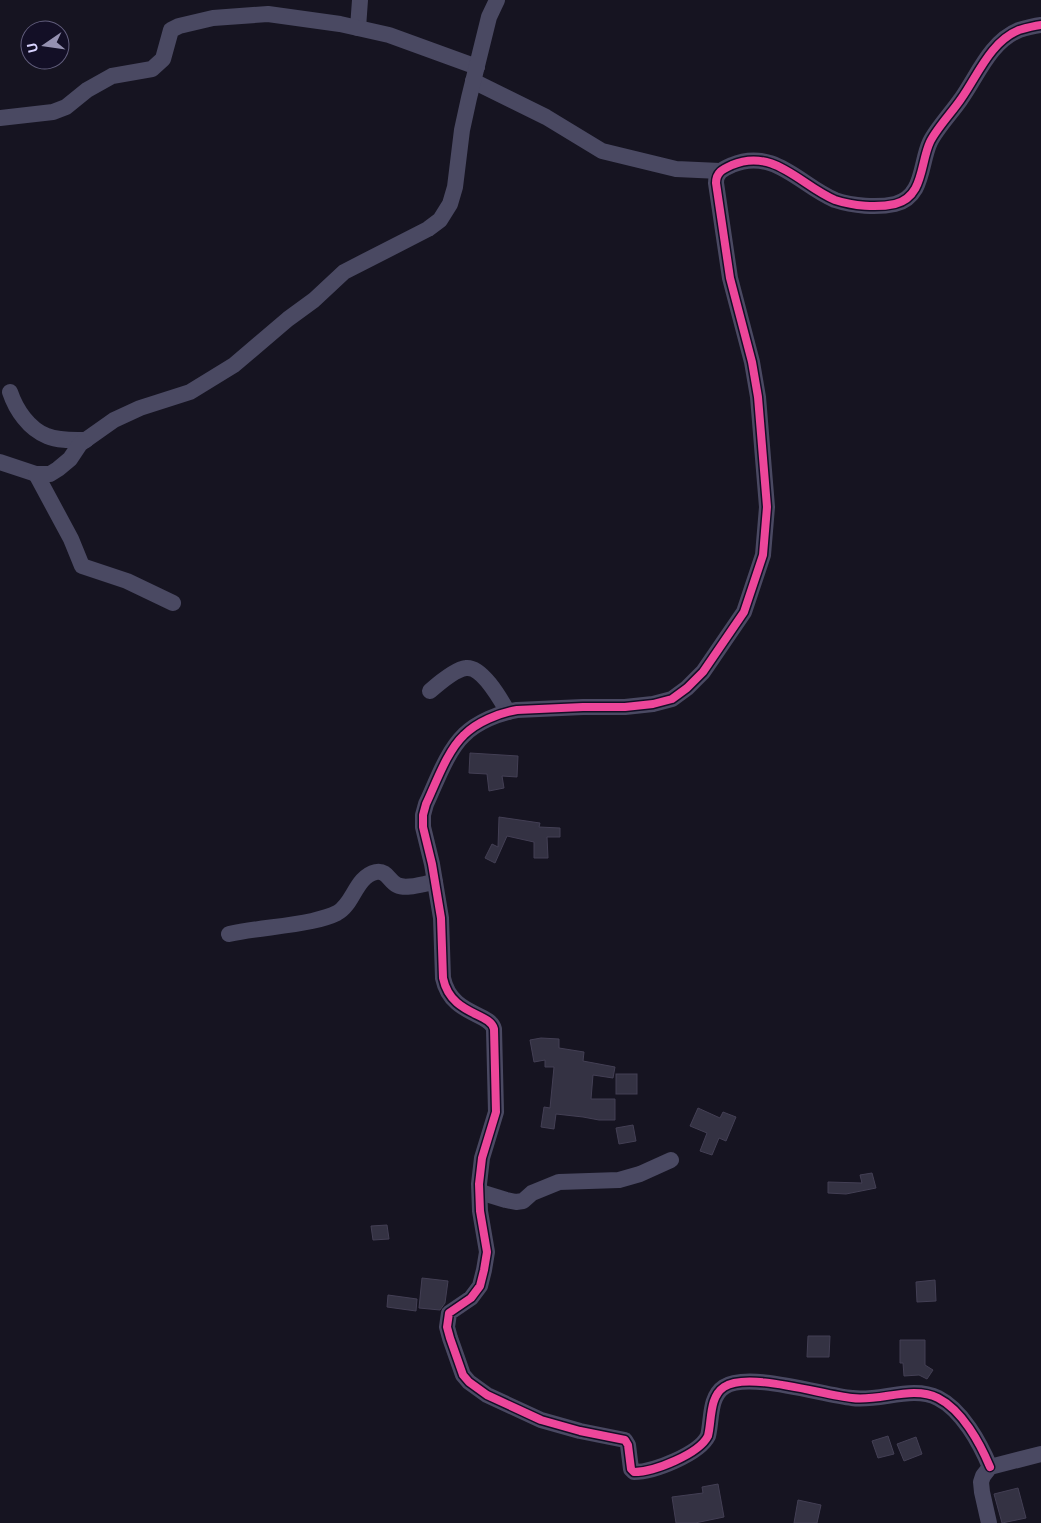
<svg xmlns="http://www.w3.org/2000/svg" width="1041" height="1523" viewBox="0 0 1041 1523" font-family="Ubuntu,sans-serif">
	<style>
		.building { fill: #343243; stroke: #433f54 }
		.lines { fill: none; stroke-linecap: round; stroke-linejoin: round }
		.minor { stroke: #4a4962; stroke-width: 16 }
		.cycleway-casing { stroke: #130f26; stroke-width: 11 }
		.cycleway { stroke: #ed469a; stroke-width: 8 }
	</style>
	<rect width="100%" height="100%" fill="#161421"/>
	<g class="building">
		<polygon points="470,753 518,756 517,777 502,776 504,788 489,791 487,774 469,773"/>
		<polygon points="499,817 540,823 539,827 560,828 560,837 547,837 548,858 534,858 534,842 507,836 495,863 485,858 492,844 498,847"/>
		<polygon points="541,1038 559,1039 559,1048 584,1052 583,1061 615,1067 613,1078 593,1075 591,1099 615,1099 615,1120 599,1120 583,1117 556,1114 554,1129 541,1127 544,1107 550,1108 554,1067 545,1067 545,1060 534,1062 530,1040"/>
		<rect x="616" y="1074" width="21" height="20"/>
		<polygon points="698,1108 720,1118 723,1112 736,1117 726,1141 719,1138 712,1155 700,1151 707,1133 690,1126"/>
		<polygon points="633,1125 636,1141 619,1144 616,1128"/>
		<polygon points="872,1173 876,1188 846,1194 828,1193 828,1182 862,1183 860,1175"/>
		<polygon points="387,1225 389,1239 373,1240 371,1226"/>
		<polygon points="422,1278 448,1281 445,1303 440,1310 419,1308"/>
		<polygon points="935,1280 936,1301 917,1302 916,1282"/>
		<polygon points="388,1295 417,1299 416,1311 387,1307"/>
		<polygon points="808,1336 830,1336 829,1357 807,1357"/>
		<polygon points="900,1340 925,1340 925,1365 933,1370 927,1379 919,1375 904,1376 903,1363 900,1363"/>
		<polygon points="888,1436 894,1454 878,1458 872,1441"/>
		<polygon points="916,1437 922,1454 904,1461 897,1444"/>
		<polygon points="718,1484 724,1517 695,1523 676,1523 672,1497 703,1493 702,1487"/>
		<polygon points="1018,1488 1026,1518 1002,1523 994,1494"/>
		<polygon points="798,1500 821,1505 817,1523 794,1523"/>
	</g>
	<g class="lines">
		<g class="minor">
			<polyline points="358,28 360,0"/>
			<polyline points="473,81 546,117 602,151 676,169 720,171"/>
			<polyline points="0,118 53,112 66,107 87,90 112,76 152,69 163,59 171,30 179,26 213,18 268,14 340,24 389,35 477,67"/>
			<path d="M10 392C16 410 29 429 47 436 59 441 74 440 86 440"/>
			<polyline points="0,462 36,474"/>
			<polyline points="173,603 127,581 82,566 71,539 36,474 50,474 58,469 70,459 80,444 114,420 140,408 190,392 234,365 288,319 314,300 344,272 428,229 440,220 450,204 455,187 462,130 469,98 489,17 497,0"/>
			<path d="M430 691C438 684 456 669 466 668 482 666 501 700 508 712"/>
			<path d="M229 934C257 928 284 927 312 921 321 919 329 917 337 913 354 904 355 877 376 872 387 870 389 881 397 885 407 890 425 883 435 882"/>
			<polyline points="480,1192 506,1200 516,1202 523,1201 532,1193 559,1182 619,1180 640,1174 671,1160"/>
			<path d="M990 1467C980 1443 962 1410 938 1398 912 1385 880 1402 852 1398 822 1395 748 1371 724 1387 709 1397 712 1420 708 1436 699 1454 654 1472 634 1472L631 1469 628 1445 625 1440 580 1431 541 1420 487 1395 469 1382 463 1375 450 1338 447 1327 449 1313 471 1298 480 1286 484 1270 487 1252 480 1211 479 1184 482 1158 496 1112 494 1029C490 1012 451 1016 443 978L441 918 432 864 423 827V815L426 804C436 783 447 751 464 735 477 722 499 713 517 710L583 707H625L653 704 672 699 687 688 703 672 744 612 763 555 767 507 758 397 752 362 730 278 716 183C716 172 723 169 732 165 774 147 801 186 835 200 853 206 877 208 895 204 924 197 920 163 930 142 936 129 953 111 961 99 978 75 990 42 1019 30 1026 28 1034 26 1041 25"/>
			<polyline points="989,1523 982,1492 981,1482 983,1476 990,1467 1041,1454"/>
		</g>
		<g class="cycleway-casing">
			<path id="cycleway" d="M990 1467C980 1443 962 1410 938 1398 912 1385 880 1402 852 1398 822 1395 748 1371 724 1387 709 1397 712 1420 708 1436 699 1454 654 1472 634 1472L631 1469 628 1445 625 1440 580 1431 541 1420 487 1395 469 1382 463 1375 450 1338 447 1327 449 1313 471 1298 480 1286 484 1270 487 1252 480 1211 479 1184 482 1158 496 1112 494 1029C490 1012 451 1016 443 978L441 918 432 864 423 827V815L426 804C436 783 447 751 464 735 477 722 499 713 517 710L583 707H625L653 704 672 699 687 688 703 672 744 612 763 555 767 507 758 397 752 362 730 278 716 183C716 172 723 169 732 165 774 147 801 186 835 200 853 206 877 208 895 204 924 197 920 163 930 142 936 129 953 111 961 99 978 75 990 42 1019 30 1026 28 1034 26 1041 25"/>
		</g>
		<use href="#cycleway" class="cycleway"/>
	</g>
	<g transform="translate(45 45) rotate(257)"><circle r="24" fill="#130f26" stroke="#625e7d"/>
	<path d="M0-4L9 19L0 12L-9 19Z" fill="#9591b1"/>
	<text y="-8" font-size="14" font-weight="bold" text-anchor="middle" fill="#d9d4ff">U</text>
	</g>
</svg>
